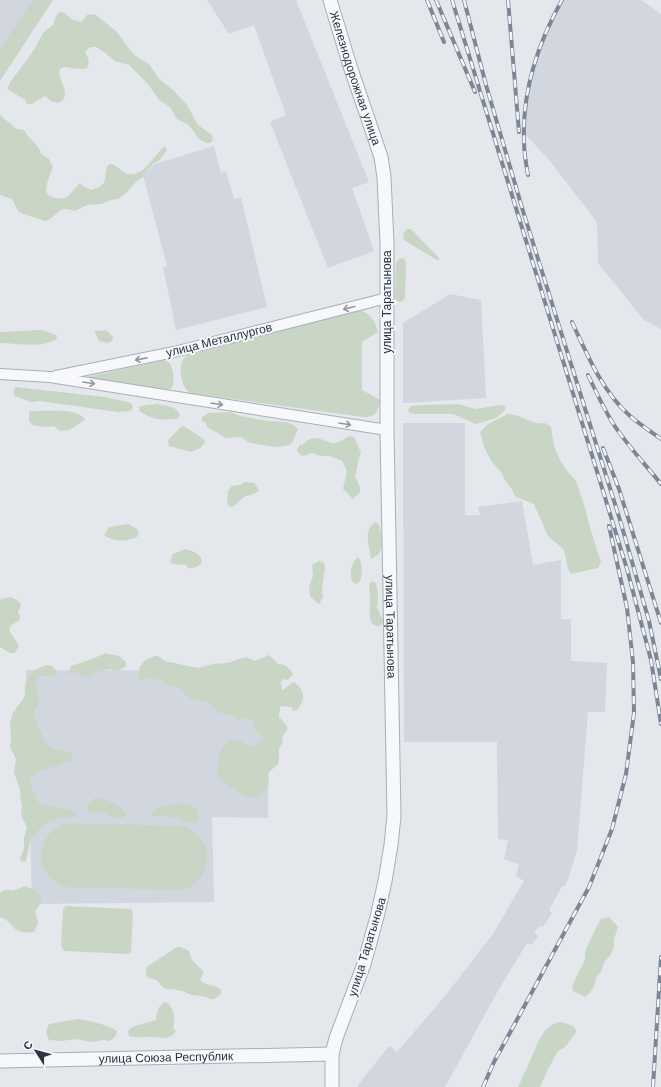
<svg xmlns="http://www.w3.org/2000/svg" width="661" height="1087" viewBox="0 0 661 1087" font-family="Helvetica,sans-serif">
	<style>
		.built { fill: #d2d6de }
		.green { fill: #c9d6c5 }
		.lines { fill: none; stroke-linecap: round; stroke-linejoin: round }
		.minor-casing { stroke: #a9aeb7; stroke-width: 12 }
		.tertiary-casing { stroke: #a9aeb7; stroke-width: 15 }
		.minor { stroke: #f7f8fa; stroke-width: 10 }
		.tertiary { stroke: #f7f8fa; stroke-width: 13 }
		.rail-casing { stroke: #7d8696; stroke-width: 4 }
		.rail { stroke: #f4f6f9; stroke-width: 2.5; stroke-dasharray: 8; stroke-linecap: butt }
		.oneway { stroke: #9196a0 }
		.labels { text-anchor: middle; stroke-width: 4; stroke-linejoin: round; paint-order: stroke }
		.street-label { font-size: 12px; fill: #2b3445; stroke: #f4f6f9 }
	</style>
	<rect width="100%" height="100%" fill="#e4e7ec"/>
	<g class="built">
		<polygon points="0,0 48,0 0,71"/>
		<polygon points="207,0 296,0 369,182 352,188 374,251 328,268 270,122 286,115 254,25 229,34"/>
		<polygon points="562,0 641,0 661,14 661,329 644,320 598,263 597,222 549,160 525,134 524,119 526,94 540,46 551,20"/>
		<polygon points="214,146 221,173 226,171 234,199 241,197 267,307 176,330 163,267 167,266 143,175 155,164"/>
		<polygon points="450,294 481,300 486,398 403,403 403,323"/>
		<polygon points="403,423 465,423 465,515 480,515 478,507 522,501 533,565 561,560 561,619 571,619 571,661 607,663 605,712 588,712 577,850 569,877 564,887 562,886 549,910 552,913 543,927 540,926 534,933 538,936 532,945 527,943 499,989 445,1087 358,1087 358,1085 389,1046 397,1052 445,996 493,934 524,881 516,876 519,865 504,859 508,840 498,839 497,742 404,742"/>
		<polygon points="26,670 269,671 268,818 212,817 214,902 32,904"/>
	</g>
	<g class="green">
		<polygon points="34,0 53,0 0,81 0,49 24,12"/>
		<path d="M60 12 65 13 71 19 81 22 87 15 91 14 96 15 117 32 130 50 134 55 149 64 159 79 173 90 187 105 198 125 212 135 213 140 210 143H206L199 139 189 125 177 119 170 107 159 100 148 84 129 65 115 61 104 52 96 47H91L85 51 89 61 87 68C77 70 73 68 64 67L60 69C56 80 74 94 59 103L51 101 45 96 32 104H27L25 100 7 89 11 81 34 50 43 33 53 25 56 16Z"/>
		<path d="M0 114C3 118 6 120 10 123 15 129 16 129 24 130 29 140 40 145 41 154L49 159 53 167 47 183 46 192C52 200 65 201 71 193 75 189 76 186 80 183L83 186 91 190 99 187 104 183 107 167 109 164C118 164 120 172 128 174 145 177 154 154 165 146L167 150 159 161 153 164 143 175V177L137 181 125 194 118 199 110 200 102 204 87 205 75 211 67 209H62L50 219 45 221 24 214 19 212 12 199 0 195Z"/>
		<polygon points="407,229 411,229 439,258 439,260 437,260 404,240 403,234"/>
		<path d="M401 258 404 259 406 262 405 298C402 303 397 303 395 298L396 262Z"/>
		<path d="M359 310C371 314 375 320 378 332L362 342V390L380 400C378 412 376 417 363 417L190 393C180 386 176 362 188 355L351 311Z"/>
		<path d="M42 330 56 335 57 339C40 349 18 343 0 343V332Z"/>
		<polygon points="106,330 113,337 112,341 108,343 99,341 94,331"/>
		<path d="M165 360C174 362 176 384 171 388 168 391 162 390 158 390L77 379Z"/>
		<polygon points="15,387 105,397 128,402 132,404 133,408 130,411 118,412 39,401 31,402 15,396 13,392"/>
		<path d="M157 404C166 406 177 406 180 415L178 418C161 421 154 420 139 411L140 406Z"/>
		<path d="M458 404 476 409 500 405 505 406V410L496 418 476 424 453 414H415L410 413 408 410 411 406C427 404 443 405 458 404Z"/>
		<path d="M29 411C42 411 80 407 85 420L69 430 60 431 54 426 45 427 32 425 29 421Z"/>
		<polygon points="231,412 240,416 268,421 287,422 295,426 298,429 293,441 290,445 278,447 256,444 248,442 241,437 226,438 207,427 206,423 202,421 202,417 209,413"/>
		<path d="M508 414C521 414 533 426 545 423L551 427 554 446 560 460 567 471 576 481 585 508 590 528 601 562 598 568 571 574 568 569 564 550 548 536 534 504 516 497 511 488 506 482 501 472 492 462 484 447 480 432 488 424Z"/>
		<path d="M184 426 205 440C204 448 197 449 191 452L169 446 168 440 180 428Z"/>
		<path d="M349 436 354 437 361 453C357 461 358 468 355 476L360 488V493L353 499 343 489 347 471 342 461 330 456H321L312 453 303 456 299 454 297 450 301 443V446C310 437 314 436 326 441 329 442 332 444 335 443 340 443 345 438 349 436Z"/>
		<path d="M245 482 254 483 259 490C254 496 249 494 244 497 238 501 237 506 230 507L227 503 228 491 232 486 240 485Z"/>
		<path d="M376 522 379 525 383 542 379 554 371 559C370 547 362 529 376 522Z"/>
		<path d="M128 524 137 529 139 533 137 537C126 542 113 542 104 535L109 527Z"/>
		<path d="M186 549C194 552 201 553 202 562 198 567 194 569 188 568L186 565 172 564 170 561 173 554Z"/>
		<path d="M358 557C363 563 362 574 360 581L357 584 352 582C350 573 350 564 358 557Z"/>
		<polygon points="319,561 324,563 325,567 322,588 323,597 319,604 316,602 310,596 309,587 313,576 312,565"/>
		<path d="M372 581 376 583 378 596 377 608 383 619V623L380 626C367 627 370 612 370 604 370 598 370 591 369 585Z"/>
		<polygon points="11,597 18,601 21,605 18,613 20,616 19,621 11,625 9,630 19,646 15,653 10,653 0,647 0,601 1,599"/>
		<path d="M106 653 119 656 126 662V666C120 670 117 673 110 669 106 670 101 671 97 672 91 675 89 678 81 676L80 672 68 674 71 666 92 659Z"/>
		<path d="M269 655 278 664C285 664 290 668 293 674L288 680 284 679 281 682 282 690 294 682C305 690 306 699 297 710L293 711 291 707 283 706 280 707 279 717 287 726V730L282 737 283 741 279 749V762L277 765 268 773 269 781 267 790C264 792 258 797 253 797 243 798 225 783 216 776 219 764 217 740 236 740 241 741 248 745 253 748L266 739 255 731 253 723 248 717 240 720 233 716 217 712 208 702 191 699 187 696 181 689 164 683 161 680 148 678 139 682V669L141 665 144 661 154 656H158L165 661 198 668 213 664 227 663 246 657 255 661Z"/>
		<path d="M47 665 52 666 55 669 56 673 53 676H40C33 682 37 692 40 700L33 714C38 723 43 743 52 748 59 752 63 747 72 755V759L69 763 65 762C53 769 37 768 29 780L39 804 72 810 76 813 74 816 70 818 61 817 45 823 31 838 26 861 21 862 20 858 24 849V837L27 827 21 815 22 805 20 797 21 793 14 772 16 759 10 747 11 738 10 723 13 713 25 696C24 678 30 670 47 665Z"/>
		<path d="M94 798C105 798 119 804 126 813L125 817 117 819 102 812 91 813 86 806Z"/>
		<path d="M179 803 191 805 196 808 199 817 197 821 187 822 176 817 171 818 162 816 157 817 152 816V812C159 805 169 805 179 803Z"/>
		<path d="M67 823 185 826C216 840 214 876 184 890L65 887C32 875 33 834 67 823Z"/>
		<path d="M25 886 36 891 42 897V901L36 910V914L38 923 34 932C30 932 25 933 21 932 12 930 10 919 0 917V893C4 889 7 889 13 891Z"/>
		<polygon points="66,906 131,909 133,913 131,952 128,954 64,951 61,946 63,910"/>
		<polygon points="609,917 618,927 614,939 614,947 610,956 604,962 602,970 596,978 594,987 589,994 585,997 573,991 572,986 585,960 585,951 597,926 601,919"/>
		<path d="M177 947H181L189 951 192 960 204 972 200 980C205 986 215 984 221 990V994L214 999H210C203 995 198 996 191 995 188 994 185 991 182 991 169 987 166 994 157 980L148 978C145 974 145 971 148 966Z"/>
		<path d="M164 1002 168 1003C174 1010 176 1019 173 1028L176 1031C169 1042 159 1036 149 1037 140 1037 139 1038 129 1036L128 1031 132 1027 156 1020C157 1012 157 1008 164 1002Z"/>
		<path d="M78 1019C90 1021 107 1024 117 1031L116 1035 113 1039 108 1041 104 1040 91 1042 75 1039 62 1041 49 1040 46 1032 49 1024Z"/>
		<path d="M561 1022 573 1026 576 1030 575 1034 565 1047 558 1051 547 1071 540 1087H518C522 1078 526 1070 530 1061 537 1046 542 1024 561 1022Z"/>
	</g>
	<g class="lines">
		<g class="minor-casing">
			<g id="minor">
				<polyline points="0,374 50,377 387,430"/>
				<polyline points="56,376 174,352 387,298"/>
			</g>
		</g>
		<g class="tertiary-casing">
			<g id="tertiary">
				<path id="s1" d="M330 0 350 66 381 157 384 177 387 243V430L394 816 391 845 385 881 377 917 364 964 336 1038 332 1054V1087"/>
				<path id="s2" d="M0 1061 332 1054"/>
			</g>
		</g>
		<use href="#minor" class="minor"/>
		<use href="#tertiary" class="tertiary"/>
		<g class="rail-casing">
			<g id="rail">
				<polyline points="427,0 444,42"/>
				<polyline points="436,0 475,92"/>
				<polyline points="452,0 627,569 651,660 661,724"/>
				<polyline points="464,0 486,85 523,211 620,520 649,621 661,679"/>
				<polyline points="508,0 519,132"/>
				<path d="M528 175C526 164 524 152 524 141 522 91 538 43 562 0"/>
				<path d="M572 322C587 354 602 391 629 415 639 424 650 431 661 439"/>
				<path d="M588 375C596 392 604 409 614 425 628 446 645 464 661 484"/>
				<polyline points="603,448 619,489 661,623"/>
				<polyline points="483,1087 494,1062 589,887 612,829 626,774 634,713 633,662 627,608 609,526"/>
				<polyline points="653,1087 661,957"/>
			</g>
		</g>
		<use href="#rail" class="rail"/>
	</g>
	<defs><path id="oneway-shaft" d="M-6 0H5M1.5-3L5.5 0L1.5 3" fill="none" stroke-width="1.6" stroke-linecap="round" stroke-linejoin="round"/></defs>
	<g class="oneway">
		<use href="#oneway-shaft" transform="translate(349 308) rotate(166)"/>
		<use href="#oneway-shaft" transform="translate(141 359) rotate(169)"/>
		<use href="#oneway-shaft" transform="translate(89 383) rotate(9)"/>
		<use href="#oneway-shaft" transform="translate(217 404) rotate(9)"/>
		<use href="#oneway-shaft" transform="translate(345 424) rotate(9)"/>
	</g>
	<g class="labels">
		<g class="street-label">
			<text dy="4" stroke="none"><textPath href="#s1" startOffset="82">Железнодорожная улица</textPath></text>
			<text transform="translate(387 302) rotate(-90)" y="4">улица Таратынова</text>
			<text transform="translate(219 340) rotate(-14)" y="4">улица Металлургов</text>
			<text dy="4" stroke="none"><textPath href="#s1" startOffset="635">улица Таратынова</textPath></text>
			<text transform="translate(367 947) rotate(-73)" y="4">улица Таратынова</text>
			<text dy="4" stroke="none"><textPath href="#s2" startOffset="166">улица Союза Республик</textPath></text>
		</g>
	</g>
	<g transform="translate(36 1051) rotate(306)" stroke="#f4f6f9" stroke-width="3" paint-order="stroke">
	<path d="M0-3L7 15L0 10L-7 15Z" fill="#2b3445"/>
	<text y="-6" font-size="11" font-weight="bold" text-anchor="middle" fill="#2b3445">С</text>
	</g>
</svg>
